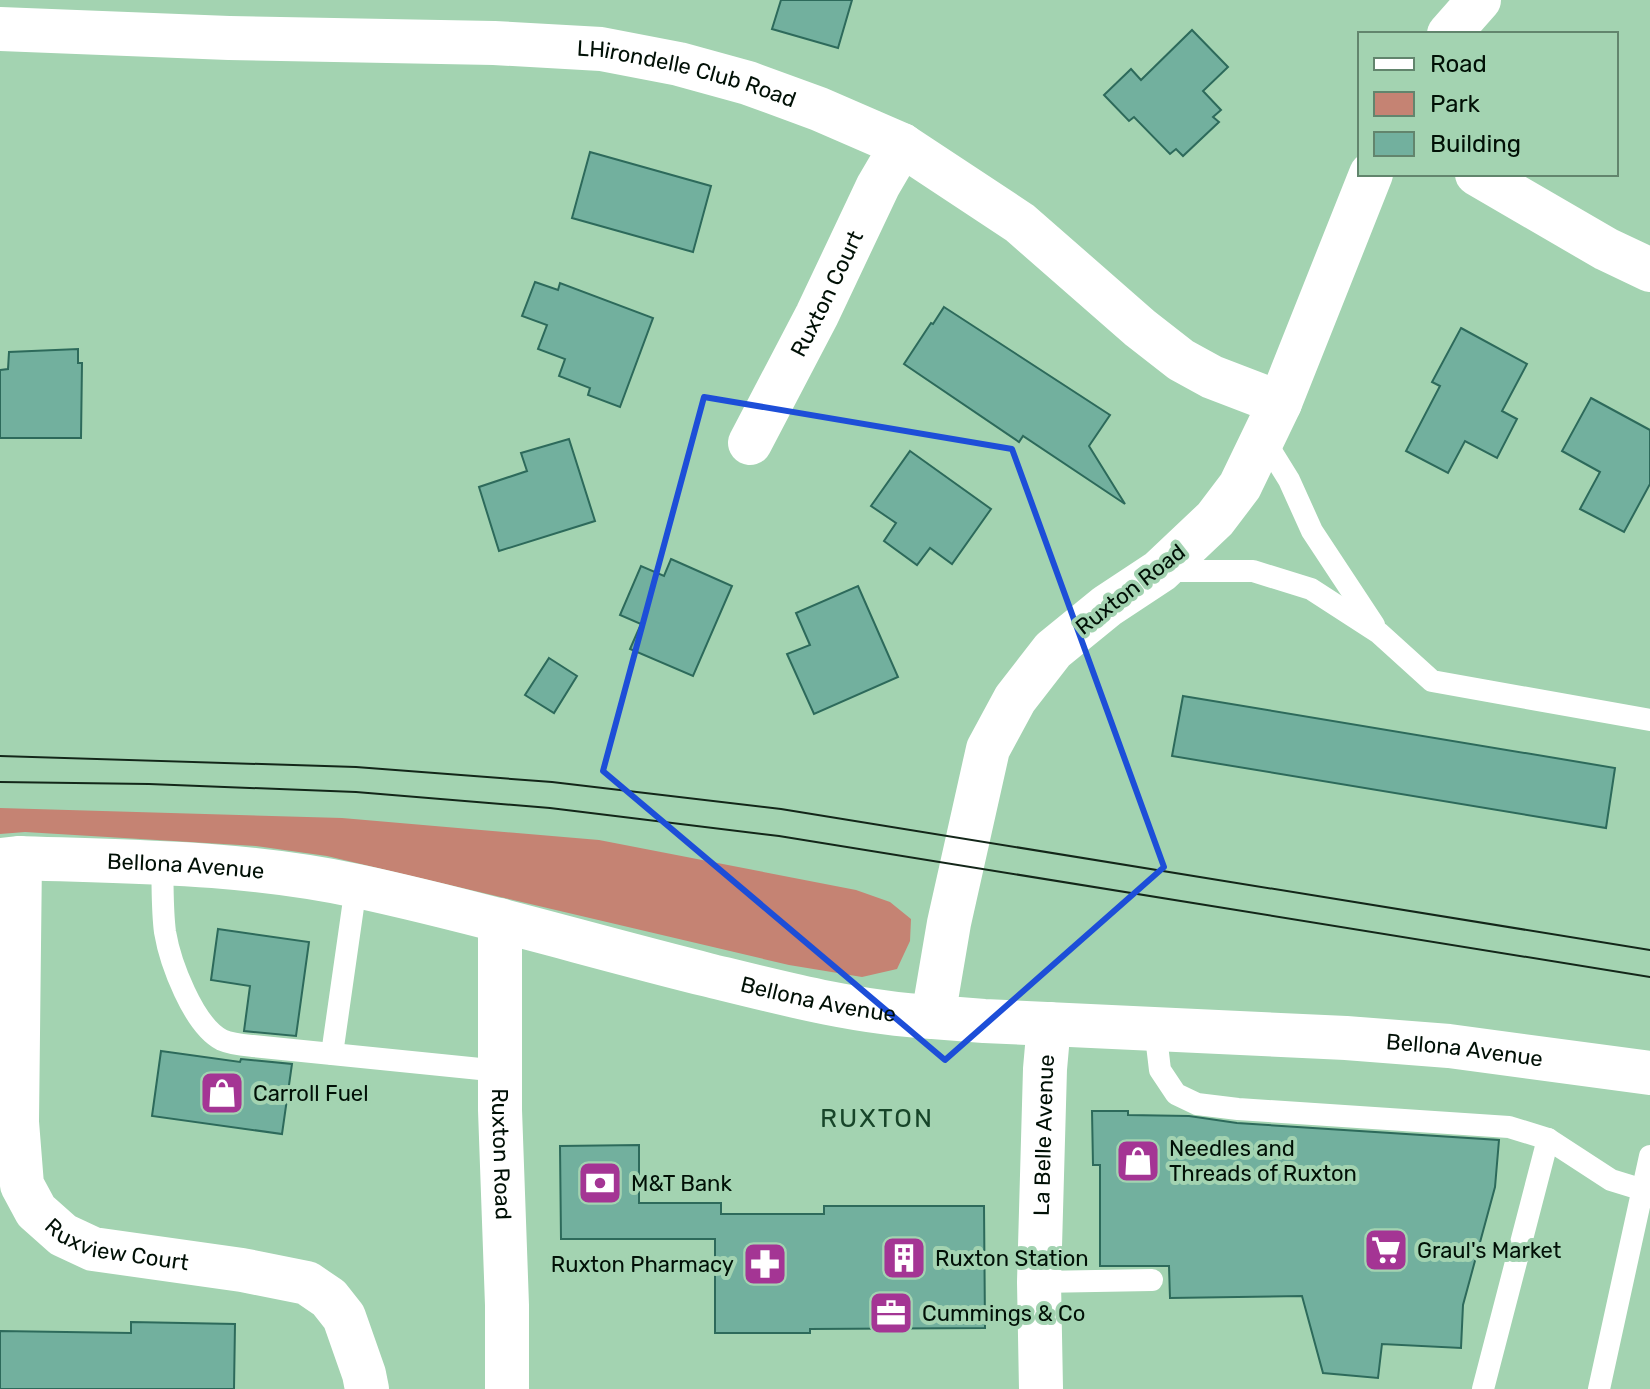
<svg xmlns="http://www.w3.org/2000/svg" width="1650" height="1389" viewBox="0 0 1650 1389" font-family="Rubik,sans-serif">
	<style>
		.green { fill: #c58373 }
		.building { fill: #72b09e; stroke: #2d6a5b; stroke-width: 2 }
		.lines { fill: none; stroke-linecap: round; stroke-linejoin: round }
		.service { stroke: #fff; stroke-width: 22 }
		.minor { stroke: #fff; stroke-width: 44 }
		.tertiary { stroke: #fff; stroke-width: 44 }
		.secondary { stroke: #fff; stroke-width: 44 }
		.tram { stroke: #132619; stroke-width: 2 }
		.marked { fill: none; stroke: #1d4ed8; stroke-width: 6; stroke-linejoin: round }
		.labels { text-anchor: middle; stroke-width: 8; stroke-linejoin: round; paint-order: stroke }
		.street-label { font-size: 22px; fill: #011006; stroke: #a3d3b1 }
		.poi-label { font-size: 22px; fill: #011006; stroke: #a3d3b1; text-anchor: start }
		.quarter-label { font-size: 26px; letter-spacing: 2px; fill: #174529; stroke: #a3d3b1 }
	</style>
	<rect width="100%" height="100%" fill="#a3d3b1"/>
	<polygon class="green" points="0,808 342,818 599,840 856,890 890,902 911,919 910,941 897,969 862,977 789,965 327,856 256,846 25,832 0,834"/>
	<g class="building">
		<polygon points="781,0 852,0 838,48 772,29"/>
		<polygon points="1192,30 1228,67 1203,91 1221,110 1213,117 1219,122 1183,156 1176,149 1170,154 1134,117 1129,121 1104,95 1131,69 1141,80"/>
		<polygon points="590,152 711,186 693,252 572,218"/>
		<polygon points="535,282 558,290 560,283 653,318 620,407 588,395 590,388 559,376 565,359 538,349 547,325 522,316"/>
		<polygon points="944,307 1110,415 1089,446 1125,504 1023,436 1019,442 904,364 931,323 933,324"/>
		<polygon points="1461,328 1527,364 1502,411 1517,419 1497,458 1465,441 1448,473 1406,451 1440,386 1432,382"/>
		<polygon points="78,349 78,363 82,363 81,438 0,438 0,370 8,369 9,352"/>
		<polygon points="1591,398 1650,430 1650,484 1624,532 1580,509 1600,472 1562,451"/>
		<polygon points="569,439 595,521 499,551 479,487 527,471 521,453"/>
		<polygon points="910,451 991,509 952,564 930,548 917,565 884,541 896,523 871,506"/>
		<polygon points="671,559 732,586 693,676 630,649 641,624 620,615 641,566 664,576"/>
		<polygon points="858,586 898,677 814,714 787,654 810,645 796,613"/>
		<polygon points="549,658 577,676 554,713 525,695"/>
		<polygon points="1183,696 1615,768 1606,828 1172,756"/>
		<polygon points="218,929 309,942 296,1036 244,1031 250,986 211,980"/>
		<polygon points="161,1051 240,1062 241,1059 292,1064 282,1134 152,1116"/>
		<polygon points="1092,1111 1128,1111 1128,1115 1189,1116 1237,1123 1499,1140 1495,1187 1463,1305 1461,1348 1382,1344 1378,1378 1323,1373 1302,1296 1170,1298 1169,1266 1100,1266 1100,1165 1093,1165"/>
		<polygon points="639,1145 639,1203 721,1203 721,1214 824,1214 824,1206 984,1206 985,1328 810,1329 810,1333 715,1333 715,1239 561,1239 560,1146"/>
		<polygon points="131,1322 235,1324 234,1389 0,1389 0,1331 131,1333"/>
	</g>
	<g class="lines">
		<g class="service">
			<polyline points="1263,438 1289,480 1312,531 1374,625"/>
			<polyline points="1161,571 1253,571 1311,589 1379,633 1432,681 1650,720"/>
			<path d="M162 863C163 886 162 909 165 932 170 962 193 1025 222 1040 231 1044 243 1045 253 1046L500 1071"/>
			<polyline points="1155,1028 1160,1070 1176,1094 1197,1104 1238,1109 1509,1127 1548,1139 1611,1180 1650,1192"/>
			<polyline points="332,1054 356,886"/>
			<polyline points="1039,1282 1152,1280"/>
			<polyline points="1483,1389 1548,1139"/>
			<polyline points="1599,1389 1650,1156"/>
		</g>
		<g class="minor">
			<path id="s1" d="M0 29 229 38 494 43 601 49 679 64 748 83 819 109 902 145 1020 223 1140 328 1181 360 1212 377 1280 403"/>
			<polyline points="1477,174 1606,249 1650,270"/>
			<path id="s2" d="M750 443 817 315 878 186 902 145"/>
			<path id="s3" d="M20 858 17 1122 22 1185 36 1211 63 1235 93 1249 242 1270 307 1283 329 1298 344 1317 364 1374 367 1389"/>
			<path id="s4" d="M500 920V1110L507 1305V1389"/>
			<path id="s5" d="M1041 1389 1039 1282 1045 1069 1049 1024"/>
		</g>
		<g class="tertiary">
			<polyline points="1449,34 1479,0"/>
			<path id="s6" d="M1371 174 1280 403 1240 486 1215 519 1160 571 1107 606 1053 650 1015 699 988 749 949 923 933 1017 984 1021 1346 1038 1449 1046 1650 1073"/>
		</g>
		<path class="secondary" id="s7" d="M0 860 20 858C132 862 246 862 357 886 475 911 591 946 708 975 781 993 857 1013 933 1017"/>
		<g class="tram">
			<polyline points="0,756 356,767 552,782 781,809 1650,950"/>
			<polyline points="0,782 149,784 356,792 550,808 779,836 1650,977"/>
		</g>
	</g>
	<path class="marked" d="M704 397 1012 449 1164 867 945 1060 603 771Z"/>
	<defs>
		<g id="shop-square" transform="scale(2.3)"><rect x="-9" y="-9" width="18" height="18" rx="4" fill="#a43594" stroke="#a3d3b1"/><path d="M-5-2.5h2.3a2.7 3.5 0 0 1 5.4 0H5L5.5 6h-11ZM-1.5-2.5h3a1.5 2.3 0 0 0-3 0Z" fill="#fff"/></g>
		<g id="bank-square" transform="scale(2.3)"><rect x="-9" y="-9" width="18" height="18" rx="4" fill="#a43594" stroke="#a3d3b1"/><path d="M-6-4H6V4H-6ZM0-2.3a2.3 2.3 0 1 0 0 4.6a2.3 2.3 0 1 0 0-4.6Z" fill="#fff"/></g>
		<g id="supermarket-square" transform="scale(2.3)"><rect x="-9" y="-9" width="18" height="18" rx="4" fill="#a43594" stroke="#a3d3b1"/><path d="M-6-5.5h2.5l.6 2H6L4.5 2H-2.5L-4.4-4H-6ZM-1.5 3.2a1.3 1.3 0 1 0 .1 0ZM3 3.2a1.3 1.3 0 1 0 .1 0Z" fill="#fff"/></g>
		<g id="building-square" transform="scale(2.3)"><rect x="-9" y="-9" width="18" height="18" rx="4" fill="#a43594" stroke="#a3d3b1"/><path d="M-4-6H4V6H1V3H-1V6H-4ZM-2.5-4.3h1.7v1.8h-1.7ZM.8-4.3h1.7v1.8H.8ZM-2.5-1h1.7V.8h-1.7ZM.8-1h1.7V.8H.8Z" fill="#fff"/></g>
		<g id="pharmacy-square" transform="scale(2.3)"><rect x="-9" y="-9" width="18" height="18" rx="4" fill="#a43594" stroke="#a3d3b1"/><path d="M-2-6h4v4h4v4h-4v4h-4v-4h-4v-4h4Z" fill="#fff"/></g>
		<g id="office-square" transform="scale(2.3)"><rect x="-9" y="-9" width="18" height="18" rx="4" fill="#a43594" stroke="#a3d3b1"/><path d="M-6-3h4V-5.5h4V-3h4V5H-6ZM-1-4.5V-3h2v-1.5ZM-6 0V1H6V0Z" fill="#fff"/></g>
	</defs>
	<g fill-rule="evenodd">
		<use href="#shop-square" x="222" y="1093"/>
		<use href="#shop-square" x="1138" y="1161"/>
		<use href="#bank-square" x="600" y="1183"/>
		<use href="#supermarket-square" x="1386" y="1250"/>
		<use href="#building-square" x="904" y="1258"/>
		<use href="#pharmacy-square" x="765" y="1264"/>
		<use href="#office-square" x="891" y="1313"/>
	</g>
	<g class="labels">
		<g class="street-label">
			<text dy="8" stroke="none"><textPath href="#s1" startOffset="690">LHirondelle Club Road</textPath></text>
			<text dy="8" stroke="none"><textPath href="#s2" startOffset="168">Ruxton Court</textPath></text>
			<text transform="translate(1130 589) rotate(-38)" y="8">Ruxton Road</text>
			<text dy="8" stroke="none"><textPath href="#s7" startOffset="186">Bellona Avenue</textPath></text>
			<text dy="8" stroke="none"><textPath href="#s7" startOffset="834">Bellona Avenue</textPath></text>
			<text dy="8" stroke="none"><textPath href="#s6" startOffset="1514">Bellona Avenue</textPath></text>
			<text dy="8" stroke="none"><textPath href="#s5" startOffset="254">La Belle Avenue</textPath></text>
			<text dy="8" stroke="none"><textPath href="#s4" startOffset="234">Ruxton Road</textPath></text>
			<text dy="8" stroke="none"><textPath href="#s3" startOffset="448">Ruxview Court</textPath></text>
		</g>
		<g class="poi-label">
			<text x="253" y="1101">Carroll Fuel</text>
			<text x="1169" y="1156">Needles and<tspan x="1169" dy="25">Threads of Ruxton</tspan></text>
			<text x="631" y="1191">M&amp;T Bank</text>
			<text x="1417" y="1258">Graul's Market</text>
			<text x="935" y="1266">Ruxton Station</text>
			<text x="734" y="1272" text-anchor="end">Ruxton Pharmacy</text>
			<text x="922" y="1321">Cummings &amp; Co</text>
		</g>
		<g class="quarter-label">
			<text x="877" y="1127">RUXTON</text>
		</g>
	</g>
	<rect x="1358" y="32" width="260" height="144" fill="#a3d3b1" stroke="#62856d" stroke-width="2"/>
	<rect x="1374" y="58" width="40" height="12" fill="#ffffff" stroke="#62856d" stroke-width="2"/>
	<text x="1430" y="72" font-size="24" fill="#011006">Road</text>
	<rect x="1374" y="92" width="40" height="24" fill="#c58373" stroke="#62856d" stroke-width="2"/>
	<text x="1430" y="112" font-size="24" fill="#011006">Park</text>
	<rect x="1374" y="132" width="40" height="24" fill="#72b09e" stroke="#62856d" stroke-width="2"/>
	<text x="1430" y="152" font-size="24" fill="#011006">Building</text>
</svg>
